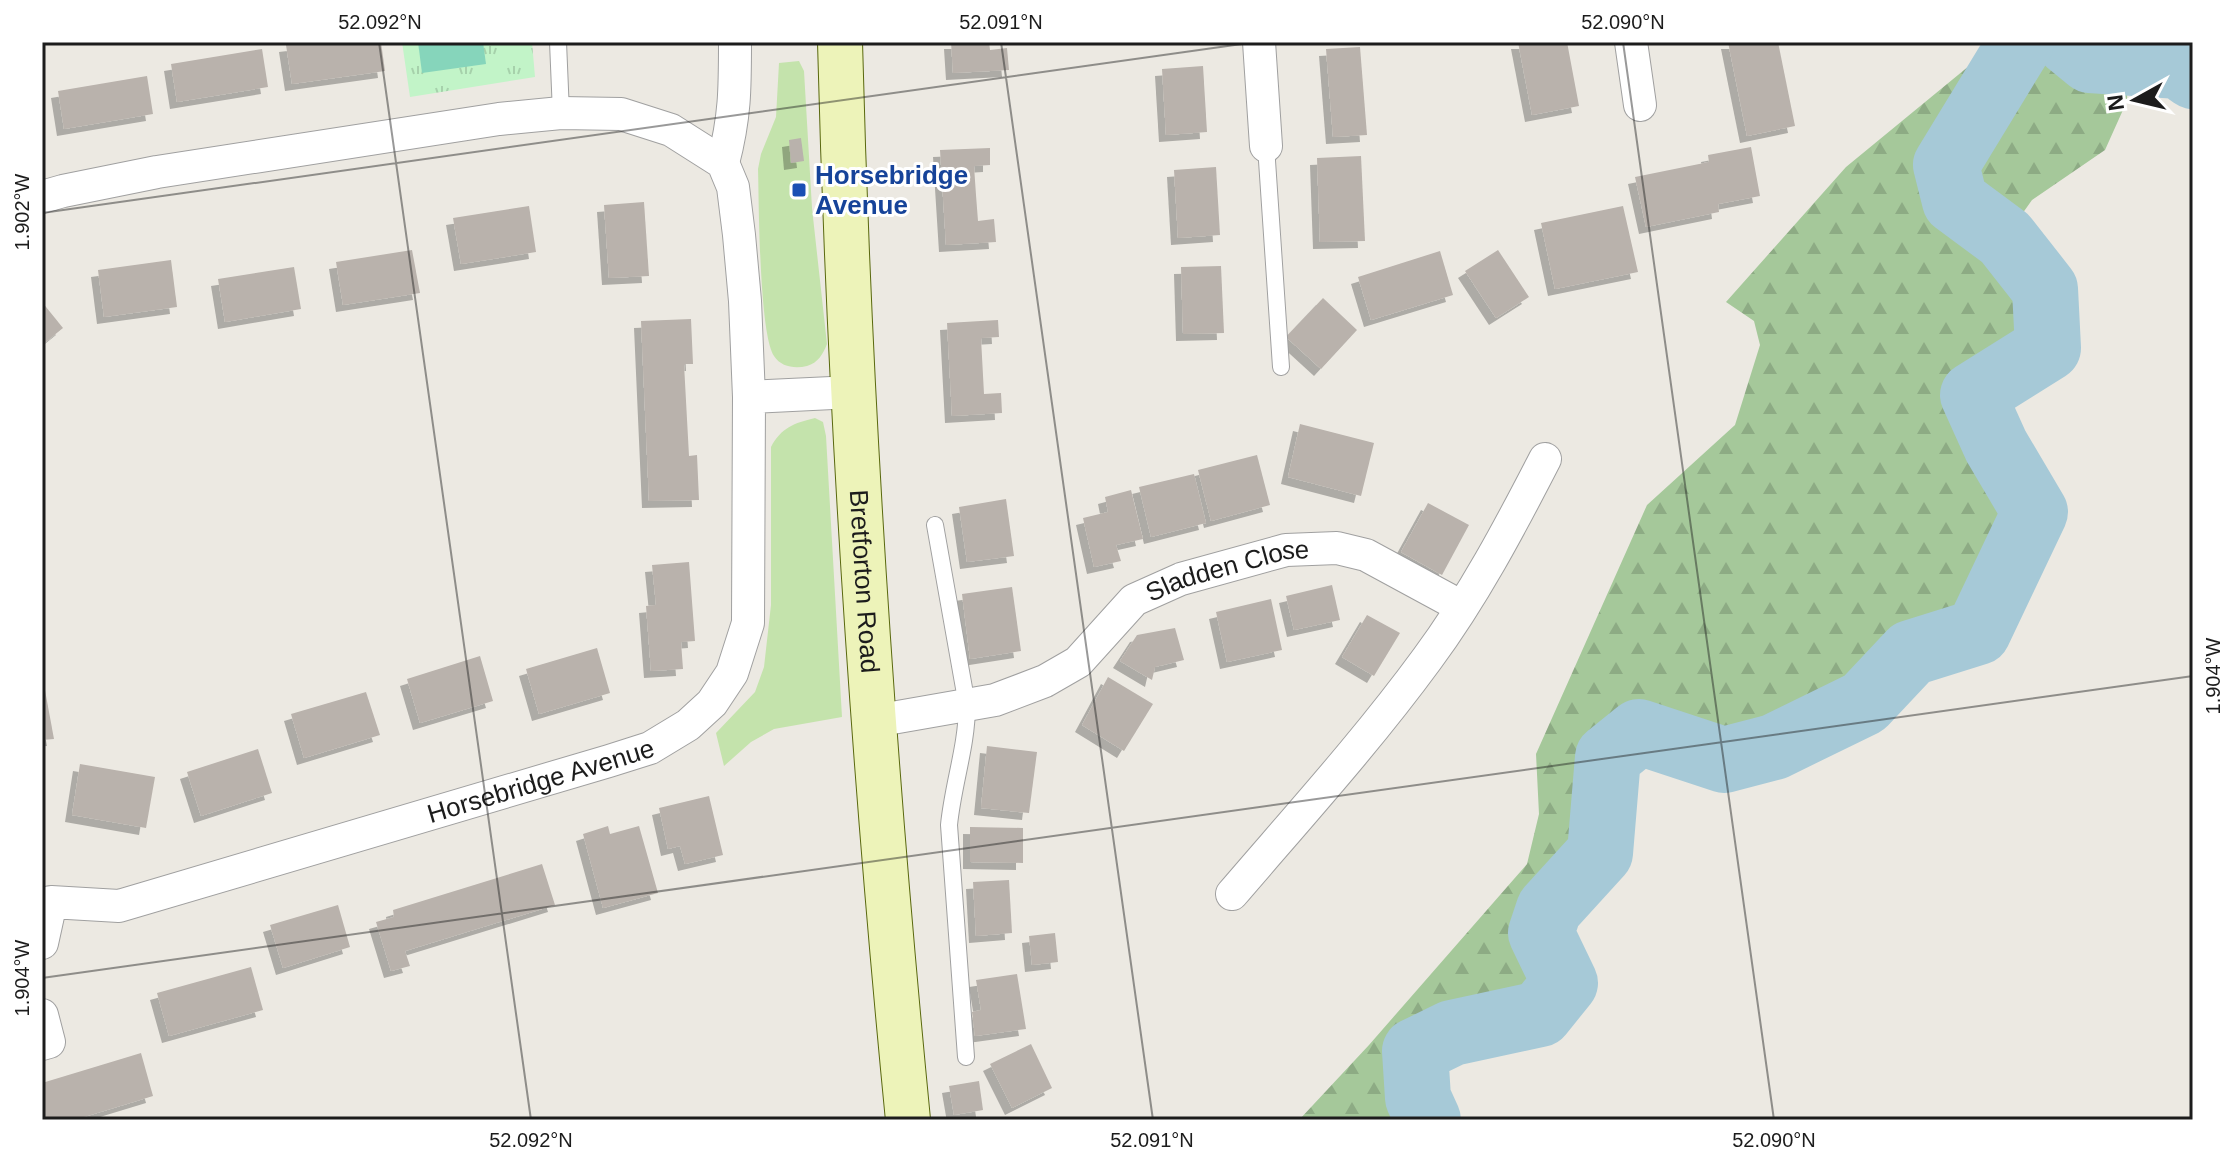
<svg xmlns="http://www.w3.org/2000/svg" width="2235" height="1162" viewBox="0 0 2235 1162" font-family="Arial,sans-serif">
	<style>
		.grass { fill: #c4e3ac }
		.forest { fill: url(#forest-firs) }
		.park { fill: url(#park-tufts) }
		.pitch { fill: #86d5bb }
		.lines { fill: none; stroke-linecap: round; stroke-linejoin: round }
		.river { stroke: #a6c9d7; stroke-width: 66 }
		.building { fill: #b9b2ac; filter: url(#shadow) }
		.lane-casing { stroke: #a0a0a0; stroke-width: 18 }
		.street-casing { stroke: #a0a0a0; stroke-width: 34 }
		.secondary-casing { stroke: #59680e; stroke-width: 46 }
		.lane { stroke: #fff; stroke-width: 16 }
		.street { stroke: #fff; stroke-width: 32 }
		.secondary { stroke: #edf3b9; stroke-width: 44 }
		.ticks { fill: none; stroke: #1c1c1c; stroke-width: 2; stroke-opacity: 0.45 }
		.transit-dot { fill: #1a4fb4; stroke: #fff; stroke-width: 3 }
		.labels { text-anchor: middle; stroke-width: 6; stroke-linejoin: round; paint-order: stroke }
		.transit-label { font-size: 26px; font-weight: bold; fill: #164399; stroke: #fff; text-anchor: start }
		.street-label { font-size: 26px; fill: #1c1c1c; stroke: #fff }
		.neatline { fill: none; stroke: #1c1c1c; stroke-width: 3 }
		.ticks-label { font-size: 20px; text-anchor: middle; fill: #1c1c1c }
	</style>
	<defs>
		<pattern id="forest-firs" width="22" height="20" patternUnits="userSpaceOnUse" patternTransform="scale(2)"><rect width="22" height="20" fill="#a5c89a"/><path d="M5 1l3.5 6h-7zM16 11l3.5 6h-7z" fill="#8dab84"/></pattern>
		<pattern id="park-tufts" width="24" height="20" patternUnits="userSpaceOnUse" patternTransform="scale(2)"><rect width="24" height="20" fill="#c2f4c8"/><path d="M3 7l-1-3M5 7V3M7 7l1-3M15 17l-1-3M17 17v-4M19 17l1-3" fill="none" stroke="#a6d1ab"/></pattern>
		<filter id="shadow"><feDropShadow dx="-7" dy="7" stdDeviation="0" flood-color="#0004"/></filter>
	</defs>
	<rect width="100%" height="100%" fill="#ece9e2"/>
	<g class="grass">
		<path d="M799 61 804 71 812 208 827 344C823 354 818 363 807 366 795 369 781 367 774 356 759 333 759 202 758 169L761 154 776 117 779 63Z"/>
		<path d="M815 418 823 422 826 436 842 717 774 729 751 742 724 766 716 733 755 692 764 667 771 605V447C781 428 794 423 815 418Z"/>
	</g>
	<polygon class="forest" points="2014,42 2068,42 2090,60 2128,64 2127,101 2105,150 2032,200 2005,238 2045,289 2048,348 1973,395 1996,446 2035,512 1978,632 1911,653 1864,703 1774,747 1724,760 1639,732 1608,757 1600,853 1549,909 1541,933 1565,983 1540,1014 1452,1033 1415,1051 1418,1098 1428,1120 1299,1120 1369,1045 1527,864 1539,814 1536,754 1647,505 1735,425 1760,345 1754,321 1726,302 1846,167 1986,52"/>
	<polygon class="park" points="402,42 532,42 535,77 410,97"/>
	<polygon class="pitch" points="418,42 483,42 486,64 422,73"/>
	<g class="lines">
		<g class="river">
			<polyline points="2068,42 2090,60 2179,66 2193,76"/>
			<polyline points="1428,1120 1418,1098 1415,1051 1452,1033 1540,1014 1565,983 1541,933 1549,909 1600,853 1608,757 1639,732 1724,760 1774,747 1864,703 1911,653 1978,632 2035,512 1996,446 1973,395 2048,348 2045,289 2005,238 1955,201 1946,165 2021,42"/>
		</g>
	</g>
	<g class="building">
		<polygon points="311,42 381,42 385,71 292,84 286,45"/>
		<polygon points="951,42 989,42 990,50 1007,48 1009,70 953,73"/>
		<polygon points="1518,42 1567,42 1579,106 1532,115"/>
		<polygon points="1728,42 1778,42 1795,126 1747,136"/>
		<polygon points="1360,47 1367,135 1333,137 1326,49"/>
		<polygon points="262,49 268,87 177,102 171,64"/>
		<polygon points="1203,66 1207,132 1166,135 1162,69"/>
		<polygon points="147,76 153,114 64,129 58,91"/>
		<polygon points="801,138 804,161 791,163 789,140"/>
		<polygon points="1751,147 1760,196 1718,204 1719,212 1646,227 1635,177 1709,162 1708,155"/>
		<polygon points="990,148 990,165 974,166 976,195 978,221 994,219 996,242 946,245 940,150"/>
		<polygon points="1361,156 1365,241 1320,242 1317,158"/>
		<polygon points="1216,167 1220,235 1178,238 1174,170"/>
		<polygon points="644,202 649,276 609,278 604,205"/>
		<polygon points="529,206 536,252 461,264 453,218"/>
		<polygon points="1623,206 1638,272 1555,289 1541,223"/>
		<polygon points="412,250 420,293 343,305 336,262"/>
		<polygon points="1498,250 1529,297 1496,318 1465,271"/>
		<polygon points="1440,251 1453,295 1371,320 1358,277"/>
		<polygon points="171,260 177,307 104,317 98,270"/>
		<polygon points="1221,266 1224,333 1183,334 1181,267"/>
		<polygon points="294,267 301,309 225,322 218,279"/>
		<polygon points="1323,298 1357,330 1321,369 1286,337"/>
		<polygon points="42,302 63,328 42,345"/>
		<polygon points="691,319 693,364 684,364 689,456 697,455 699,500 649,501 641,321"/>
		<polygon points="998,320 999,337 981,338 984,394 1001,393 1002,413 952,416 947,323"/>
		<polygon points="1300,424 1374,443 1361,496 1288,477"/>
		<polygon points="1257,455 1270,505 1211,521 1198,470"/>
		<polygon points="1194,474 1206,523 1151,537 1139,487"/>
		<polygon points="1131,490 1143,539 1116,545 1121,561 1094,567 1083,518 1108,512 1105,497"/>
		<polygon points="1006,499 1014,556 967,562 959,507"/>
		<polygon points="1428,503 1469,525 1442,575 1401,552"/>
		<polygon points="689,562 695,641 681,642 683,669 651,671 646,606 656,605 652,565"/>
		<polygon points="1332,585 1340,620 1294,630 1286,596"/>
		<polygon points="1012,587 1021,651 970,659 962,594"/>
		<polygon points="1271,599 1282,650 1227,662 1216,612"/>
		<polygon points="1367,615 1400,633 1374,676 1342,657"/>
		<polygon points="1175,628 1184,660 1155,667 1152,680 1120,661 1137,635"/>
		<polygon points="597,648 610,693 539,714 526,669"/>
		<polygon points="480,656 493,701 420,723 407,679"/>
		<polygon points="42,674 54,739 42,740"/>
		<polygon points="1108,677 1153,704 1124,751 1082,725"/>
		<polygon points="366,692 380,735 304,758 291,714"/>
		<polygon points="987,746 1037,752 1029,813 981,808"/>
		<polygon points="258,749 272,793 201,816 187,772"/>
		<polygon points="80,764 155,777 146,828 72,815"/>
		<polygon points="709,796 723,855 685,864 680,846 668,849 659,808"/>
		<polygon points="608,826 610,834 639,826 658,893 603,908 583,834"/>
		<polygon points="970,827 1023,828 1023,863 970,862"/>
		<polygon points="542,864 555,905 405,951 410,966 391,971 376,922 394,917 393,910"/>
		<polygon points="1009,880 1012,933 976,936 973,882"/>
		<polygon points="338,905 350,947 283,968 270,925"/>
		<polygon points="1055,933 1058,962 1032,965 1029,936"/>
		<polygon points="251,967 263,1010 169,1036 157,993"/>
		<polygon points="1017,974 1026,1029 975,1036 972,1012 981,1010 976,980"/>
		<polygon points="1031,1044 1052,1088 1012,1108 990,1064"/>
		<polygon points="141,1053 153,1096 74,1120 42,1120 42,1083"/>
		<polygon points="979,1081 983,1110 954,1115 949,1086"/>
	</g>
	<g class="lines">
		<g class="lane-casing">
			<g id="lane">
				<polyline points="558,42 561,113"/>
				<polyline points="1266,146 1281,367"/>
				<path d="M935 525 967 705C967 746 953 784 949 825L966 1057"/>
			</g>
		</g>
		<g class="street-casing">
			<g id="street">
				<polyline points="1259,42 1266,146"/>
				<polyline points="1631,42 1640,105"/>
				<path d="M723 163C735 117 735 89 735 42"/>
				<polyline points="42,197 63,191 157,172 499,119 561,113 621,114 671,130 723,163 733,187 739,235 745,301 749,397"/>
				<path id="s1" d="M875 721 995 700 1045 681 1078 662 1134 600 1181 579 1286 550 1337 548 1366 555 1462 607"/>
				<path d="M1232 894C1298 817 1367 741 1427 659 1473 597 1510 527 1545 459"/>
				<path id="s2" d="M42 943 51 902 119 906 609 761 650 748 688 725 712 703 732 673 748 623 749 397 853 392"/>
				<polyline points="42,1015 49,1042 42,1044"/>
			</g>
		</g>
		<g class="secondary-casing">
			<g id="secondary">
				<path id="s3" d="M840 42C849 402 873 762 908 1120"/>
			</g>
		</g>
		<use href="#lane" class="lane"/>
		<use href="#street" class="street"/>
		<use href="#secondary" class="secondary"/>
	</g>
	<path class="ticks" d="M379 42 531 1120M1001 42 1153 1120M1623 42 1774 1120M42 213 1256 42M42 978 2193 676"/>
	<rect class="transit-dot" x="791" y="182" width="16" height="16" rx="4"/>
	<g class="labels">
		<g class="transit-label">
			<text x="815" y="184">Horsebridge<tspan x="815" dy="30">Avenue</tspan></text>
		</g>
		<g class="street-label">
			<text dy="9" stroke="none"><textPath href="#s1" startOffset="396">Sladden Close</textPath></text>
			<text dy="9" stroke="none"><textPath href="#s3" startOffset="540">Bretforton Road</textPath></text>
			<text dy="9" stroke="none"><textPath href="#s2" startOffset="550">Horsebridge Avenue</textPath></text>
		</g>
	</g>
	<rect width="2235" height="1162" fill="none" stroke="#ffffff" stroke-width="88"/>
	<g transform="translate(2135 100) rotate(262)" stroke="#ffffff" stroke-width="6" paint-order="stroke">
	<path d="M0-6L14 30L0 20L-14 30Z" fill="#1c1c1c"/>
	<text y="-12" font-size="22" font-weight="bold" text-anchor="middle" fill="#1c1c1c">N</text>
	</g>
	<rect x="44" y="44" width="2147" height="1074" class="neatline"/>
	<g class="ticks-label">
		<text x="380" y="29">52.092°N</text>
		<text x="1001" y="29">52.091°N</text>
		<text x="1623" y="29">52.090°N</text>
		<text transform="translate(22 212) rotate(-90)" y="7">1.902°W</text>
		<text transform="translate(2213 676) rotate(-90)" y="7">1.904°W</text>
		<text transform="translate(22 978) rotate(-90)" y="7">1.904°W</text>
		<text x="531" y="1147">52.092°N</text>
		<text x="1152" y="1147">52.091°N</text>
		<text x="1774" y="1147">52.090°N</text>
	</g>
</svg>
